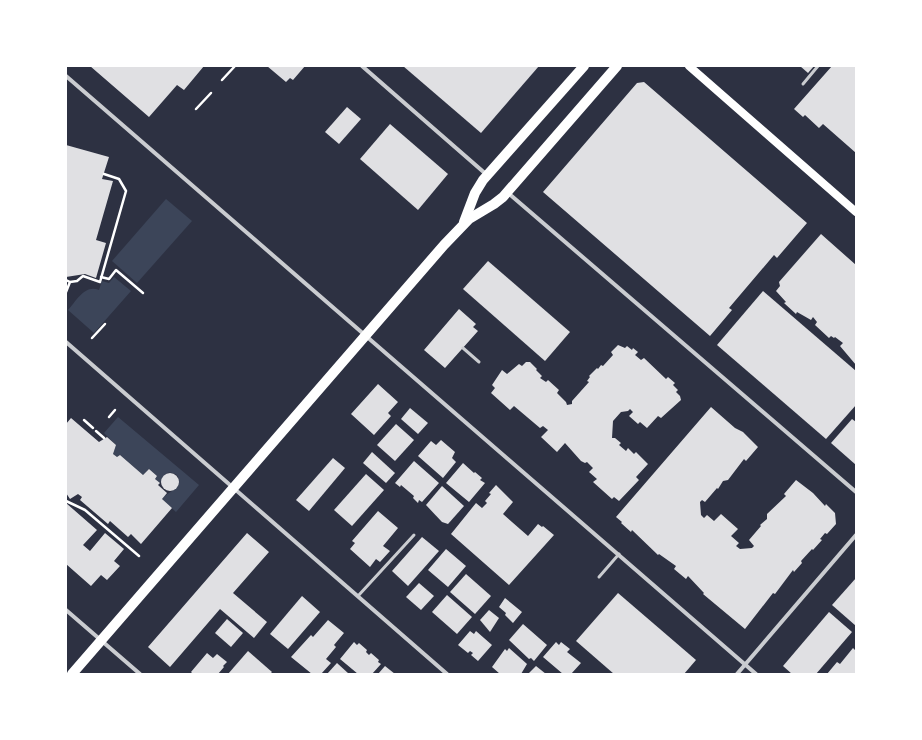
<svg xmlns="http://www.w3.org/2000/svg" width="922" height="740" viewBox="0 0 922 740" font-family="'Titillium Web',sans-serif">
	<style>
		.green { fill: #3c4559 }
		.building { fill: #e0e0e3 }
		.lines { fill: none; stroke-linecap: round; stroke-linejoin: round }
		.path { stroke: #fff; stroke-width: 2.5 }
		.service { stroke: #caccd0; stroke-width: 3 }
		.minor { stroke: #caccd0; stroke-width: 4 }
		.secondary { stroke: #fff; stroke-width: 8 }
		.primary { stroke: #fff; stroke-width: 10 }
	</style>
	<rect width="100%" height="100%" fill="#2d3142"/>
	<g class="green">
		<polygon points="166,199 192,221 137,283 112,261"/>
		<path d="M114 277 131 291 94 333 68 310C77 300 85 284 99 290L102 281 109 283Z"/>
		<path d="M118 417 199 485 176 512 162 499C169 490 185 489 177 475 168 469 163 474 160 483L155 479 157 476 149 469 143 475 120 455 117 457 113 454 116 445 104 433Z"/>
	</g>
	<g class="building">
		<polygon points="90,66 204,66 184,90 177,85 149,117"/>
		<polygon points="267,66 305,66 293,80 290,78 286,82"/>
		<polygon points="403,66 539,66 481,133"/>
		<polygon points="800,66 814,66 808,73"/>
		<polygon points="832,66 856,66 856,153 823,124 819,128 805,115 803,117 794,109"/>
		<polygon points="644,82 807,223 777,258 774,255 729,308 732,310 710,336 543,192 637,83"/>
		<polygon points="347,107 361,119 339,144 325,132"/>
		<polygon points="390,124 448,174 418,210 360,159"/>
		<polygon points="66,145 109,157 102,179 113,181 96,240 106,243 96,278 85,274 66,277"/>
		<polygon points="821,234 856,265 856,365 840,346 843,343 835,337 834,338 831,336 829,338 815,325 817,322 813,317 811,320 797,312 796,314 784,303 786,302 776,291 780,286 779,282"/>
		<polygon points="488,261 570,332 545,361 463,289"/>
		<polygon points="763,291 856,371 856,405 826,439 717,345"/>
		<polygon points="459,309 476,324 473,327 478,331 445,368 424,350"/>
		<polygon points="618,345 625,348 627,346 632,350 633,348 638,352 635,355 641,360 644,358 666,379 668,377 675,383 673,385 678,390 676,392 680,396 681,400 661,418 658,416 647,428 640,422 638,424 629,416 633,412 630,409 628,411 621,412 613,421 612,438 615,438 621,443 619,445 626,451 628,448 634,454 636,452 648,464 636,477 639,480 619,501 614,497 612,499 593,482 597,479 589,472 593,468 587,462 585,463 581,461 565,443 557,452 541,437 548,430 543,426 540,428 514,406 510,410 491,393 495,388 492,385 502,370 507,374 519,364 522,366 526,362 530,362 537,369 536,370 542,376 540,378 546,382 548,380 559,390 557,393 566,402 567,405 572,404 572,401 589,382 587,381 590,377 589,376 597,368 598,369 601,365 603,366 613,355 611,352"/>
		<polygon points="378,384 398,402 388,413 391,416 374,435 351,414"/>
		<polygon points="711,407 735,428 743,432 758,447 746,461 744,459 728,480 723,481 718,489 717,488 705,502 702,500 700,502 701,515 704,518 707,515 714,521 721,514 738,529 731,536 739,543 736,546 740,549 752,548 754,546 749,540 761,526 760,525 767,519 767,514 786,496 784,494 796,480 813,493 825,506 826,504 835,513 836,524 827,534 825,533 820,539 822,540 813,550 812,549 801,561 802,563 794,572 793,570 775,594 773,593 745,629 703,594 704,593 688,576 686,579 674,569 676,566 659,554 658,555 632,530 631,532 621,523 622,522 616,517"/>
		<polygon points="410,408 428,423 418,434 401,419"/>
		<polygon points="71,418 99,442 107,437 116,445 113,454 117,457 120,455 143,475 149,469 157,476 155,479 160,483 158,485 167,493 162,499 172,508 141,544 131,534 128,537 110,521 108,524 80,500 82,497 78,494 70,499 66,493 66,424"/>
		<polygon points="852,419 856,422 856,465 831,443"/>
		<polygon points="396,424 414,440 395,461 377,445"/>
		<polygon points="441,440 455,452 452,458 456,462 443,478 418,456 431,441 436,445"/>
		<polygon points="372,452 395,473 386,483 363,463"/>
		<polygon points="333,458 345,468 309,511 296,500"/>
		<polygon points="414,461 439,483 422,502 419,500 418,503 413,498 414,496 401,485 400,487 395,483"/>
		<polygon points="463,463 474,473 475,472 482,478 480,480 485,483 469,502 446,483"/>
		<circle cx="170" cy="482" r="9"/>
		<polygon points="366,474 384,490 352,526 334,510"/>
		<polygon points="496,485 513,502 503,514 528,536 538,524 542,527 543,526 554,535 509,585 451,534 476,503 482,508 487,503 485,501 491,494 489,493"/>
		<polygon points="442,486 464,506 448,524 442,522 426,505"/>
		<polygon points="66,503 97,530 83,545 90,551 105,533 124,549 114,561 120,566 107,580 101,575 91,586 66,564"/>
		<polygon points="378,511 398,528 383,546 390,551 380,562 376,559 370,567 350,549 355,543 352,541"/>
		<polygon points="247,533 269,552 233,593 267,622 254,638 220,609 170,667 148,647"/>
		<polygon points="422,537 439,551 408,586 392,571"/>
		<polygon points="446,549 466,566 448,587 428,570"/>
		<polygon points="466,574 491,596 475,614 450,592"/>
		<polygon points="856,578 856,626 832,605"/>
		<polygon points="419,583 434,596 421,610 406,597"/>
		<polygon points="618,593 696,660 684,674 614,674 576,641"/>
		<polygon points="447,595 472,617 457,634 432,612"/>
		<polygon points="302,596 320,612 288,649 270,634"/>
		<polygon points="505,598 522,612 513,623 505,615 506,613 499,607"/>
		<polygon points="489,610 499,618 490,632 480,620"/>
		<polygon points="829,612 852,632 816,674 792,674 783,666"/>
		<polygon points="227,619 243,633 231,647 215,633"/>
		<polygon points="328,620 344,633 334,645 336,647 326,659 331,663 321,674 312,674 291,657 311,635 313,637"/>
		<polygon points="523,624 547,645 534,661 531,658 529,659 509,640"/>
		<polygon points="470,631 474,634 476,631 492,645 478,661 471,655 473,653 470,651 468,653 458,645"/>
		<polygon points="354,642 357,645 359,643 367,650 366,652 369,655 371,653 379,660 378,662 381,664 372,674 358,674 340,659"/>
		<polygon points="556,642 559,645 561,642 570,649 567,652 581,663 571,674 563,674 543,657"/>
		<polygon points="509,648 527,664 521,674 500,674 492,667 505,649 507,651"/>
		<polygon points="853,648 856,651 856,674 827,674 837,662 840,664"/>
		<polygon points="248,651 272,672 270,674 228,674"/>
		<polygon points="207,653 213,658 217,654 227,662 223,666 224,667 218,674 193,674 191,672"/>
		<polygon points="337,663 349,674 327,674"/>
		<polygon points="385,666 395,674 378,674"/>
		<polygon points="536,666 546,674 528,674"/>
	</g>
	<g class="lines">
		<g class="path">
			<polyline points="222,80 235,66"/>
			<polyline points="196,109 211,93"/>
			<polyline points="101,277 109,279 116,270 143,293"/>
			<polyline points="66,280 70,282"/>
			<polyline points="66,292 70,282 77,281 83,276 100,282 126,191 119,179 104,174"/>
			<polyline points="92,338 105,324"/>
			<polyline points="109,417 115,410"/>
			<polyline points="84,420 93,428"/>
			<polyline points="96,431 104,438"/>
			<polyline points="66,501 85,510 139,556"/>
		</g>
		<g class="service">
			<polyline points="803,84 818,66"/>
			<polyline points="463,348 479,362"/>
			<polyline points="599,577 619,554"/>
			<polyline points="358,596 414,535"/>
		</g>
		<g class="minor">
			<polyline points="362,66 487,175"/>
			<polyline points="66,76 756,674"/>
			<polyline points="507,192 856,492"/>
			<polyline points="66,342 447,674"/>
			<polyline points="66,610 140,674"/>
			<polyline points="737,674 856,535"/>
		</g>
		<polyline class="secondary" points="689,66 856,212"/>
		<g class="primary">
			<polyline points="464,222 475,193 483,180 584,66"/>
			<polyline points="72,674 444,245 469,219 494,204 503,197 617,66"/>
		</g>
	</g>
	<rect width="922" height="740" fill="none" stroke="#ffffff" stroke-width="134"/>
</svg>
